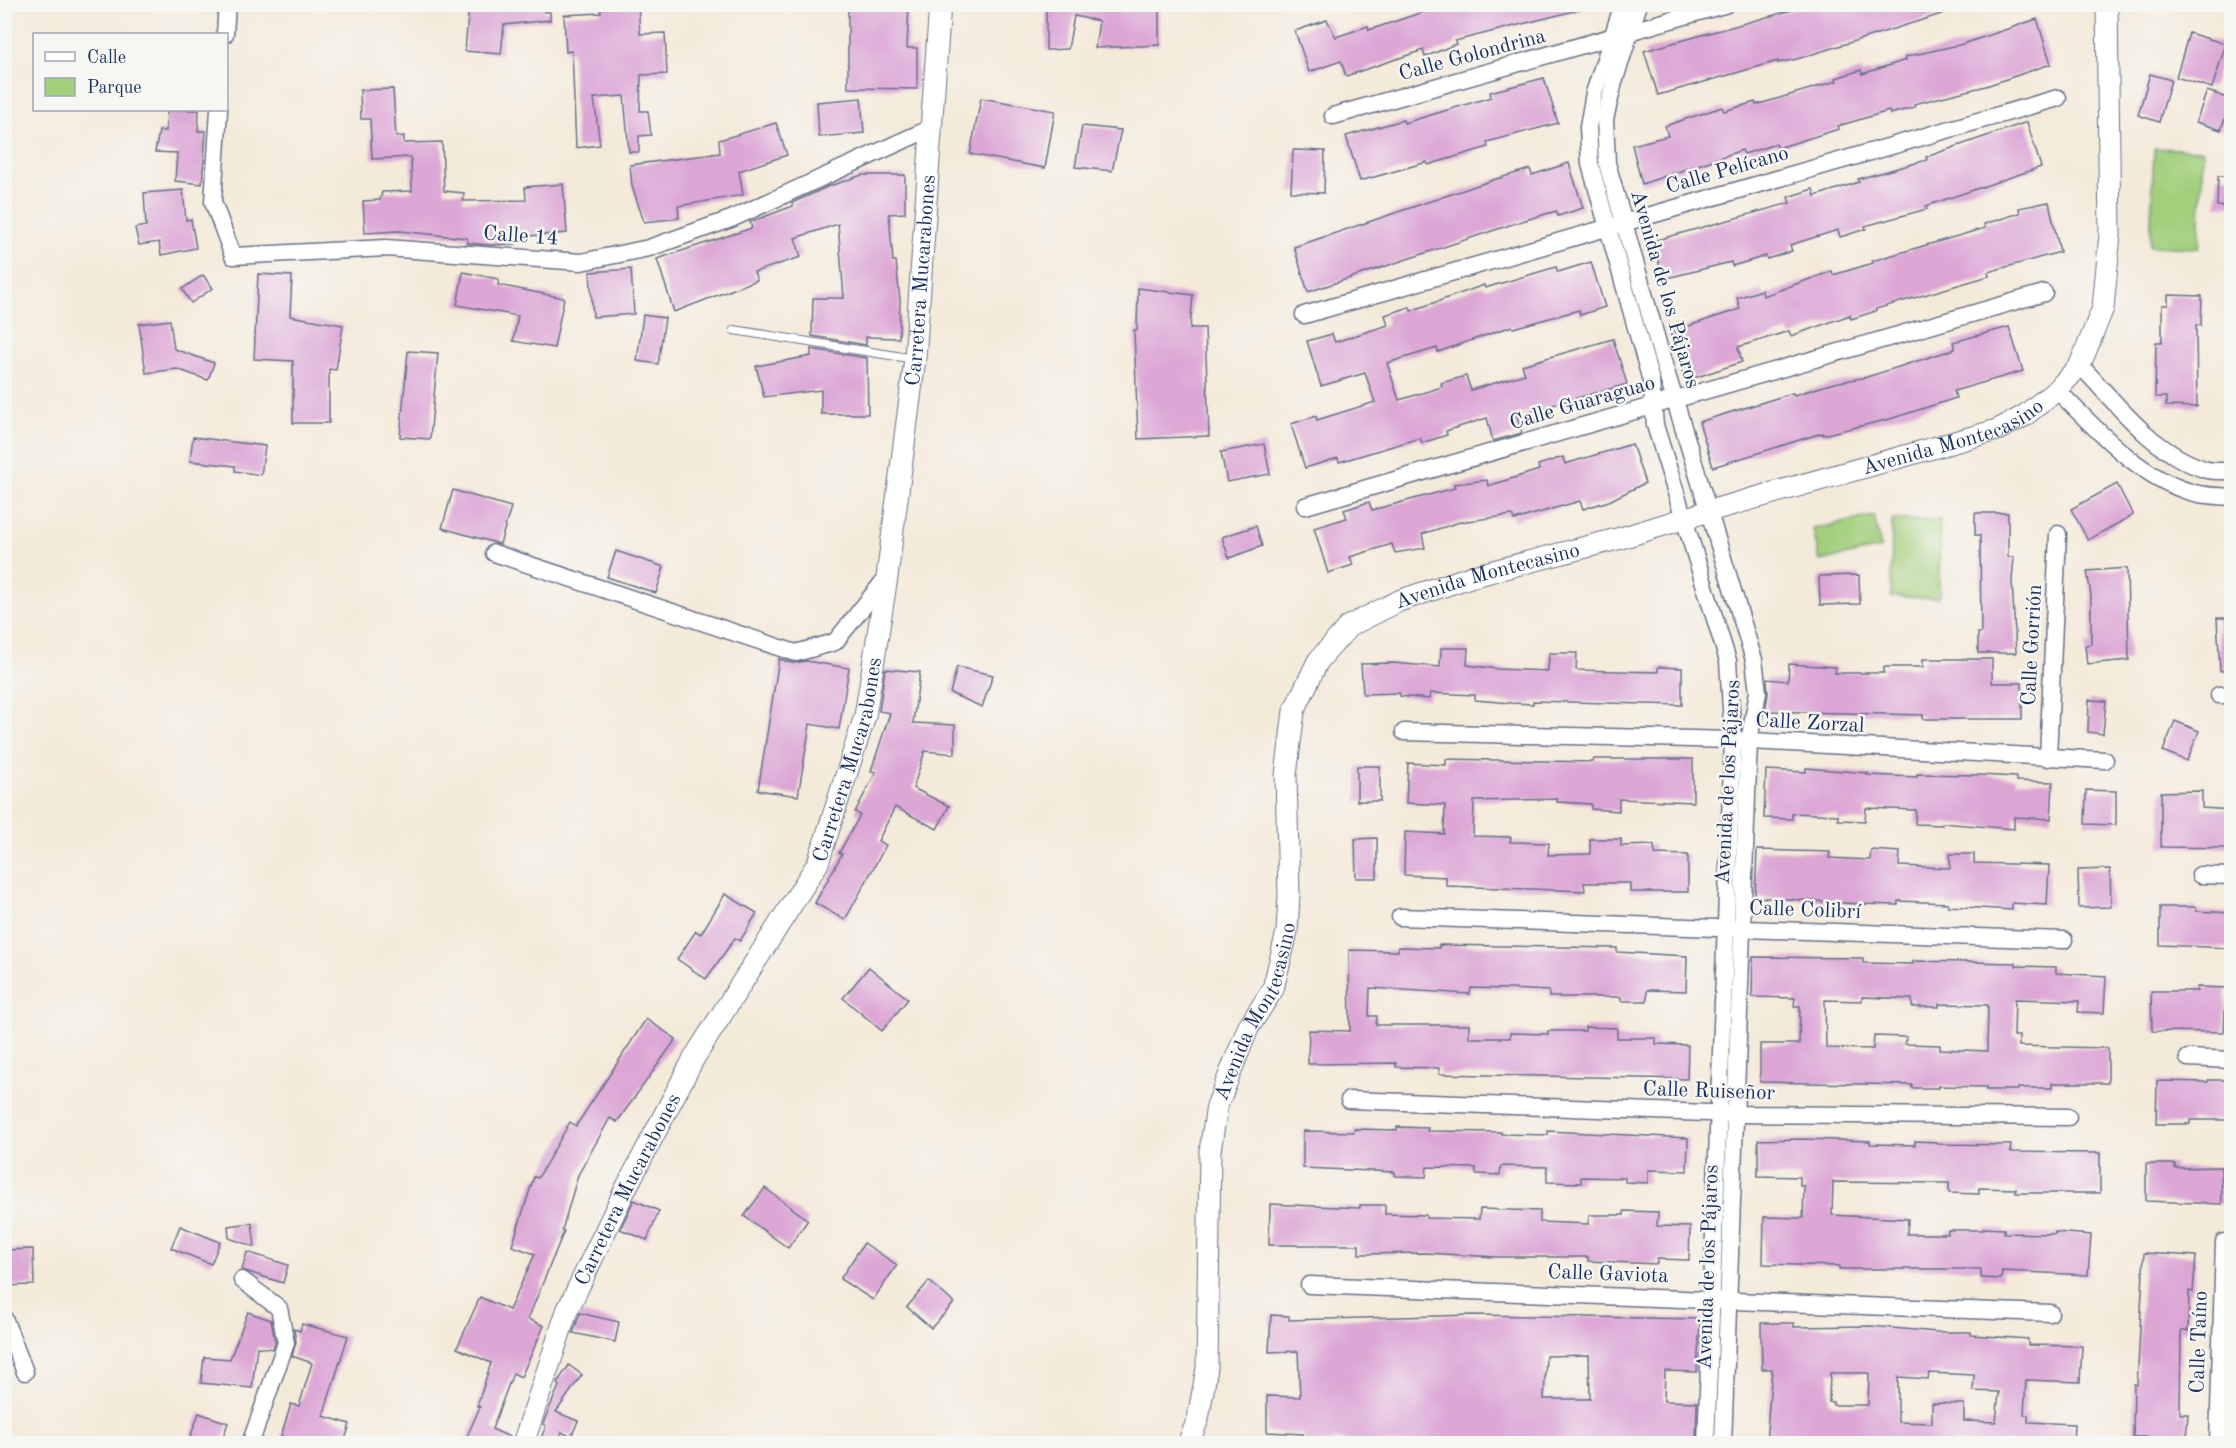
<svg xmlns="http://www.w3.org/2000/svg" width="2236" height="1448" viewBox="0 0 2236 1448" font-family="'Old Standard TT',serif">
	<style>
		.green { fill: #a3cf7b; stroke: #5f7f6c; stroke-width: 1.5 }
		.building { fill: #dca6d5; fill-rule: evenodd }
		.lines { fill: none; stroke-linecap: round; stroke-linejoin: round }
		.service-casing { stroke: #677089; stroke-width: 10 }
		.minor-casing { stroke: #677089; stroke-width: 19 }
		.tertiary-casing { stroke: #677089; stroke-width: 23 }
		.service { stroke: #fff; stroke-width: 8 }
		.minor { stroke: #fff; stroke-width: 16 }
		.tertiary { stroke: #fff; stroke-width: 21 }
		.labels { text-anchor: middle; stroke-width: 5; stroke-linejoin: round; paint-order: stroke }
		.street-label { font-size: 21px; fill: #1b2f5e; stroke: #f6f6f2 }
	</style>
	<rect width="100%" height="100%" fill="#f6f6f2"/>
	<filter id="ink" filterUnits="userSpaceOnUse"><feTurbulence type="fractalNoise" baseFrequency=".0167" numOctaves="2"/><feDisplacementMap in="SourceGraphic" scale="12" xChannelSelector="R" yChannelSelector="G"/><feConvolveMatrix kernelMatrix="1 2 1 2 8 2 1 2 1" color-interpolation-filters="sRGB"/></filter>
	<filter id="wash" filterUnits="userSpaceOnUse"><feTurbulence type="fractalNoise" baseFrequency=".008" numOctaves="4" result="noise"/><feDisplacementMap in="SourceGraphic" scale="24" xChannelSelector="R" yChannelSelector="G"/><feGaussianBlur stdDeviation="1.35" result="paint"/><feColorMatrix in="noise" values="0 0 0 0 0 0 0 0 0 0 0 0 0 0 0 0 0 1.4 0 .05"/><feComposite in="paint" operator="in"/></filter>
	<g filter="url(#wash)">
		<rect width="100%" height="100%" fill="#f4eada"/>
		<g class="green">
			<polygon points="2154,148 2203,150 2199,248 2150,246"/>
			<polygon points="1874,516 1881,548 1820,561 1813,529"/>
			<polygon points="1892,520 1940,520 1939,598 1891,597"/>
		</g>
		<g id="blocks">
			<g class="building">
				<polygon points="509,4 543,4 544,12 550,12 550,20 504,25 501,54 465,51 469,5 510,9"/>
				<polygon points="600,4 638,4 640,34 665,33 667,74 641,75 640,111 648,111 651,135 639,136 639,152 629,152 624,96 594,98 600,145 576,148 572,51 566,52 564,15 601,13"/>
				<polygon points="848,4 909,4 907,48 917,48 917,89 848,88"/>
				<polygon points="1103,4 1159,4 1159,45 1095,48 1099,21 1074,16 1068,49 1046,50 1046,8"/>
				<polygon points="1465,4 1501,9 1501,4 1581,4 1582,9 1455,41 1456,44 1425,57 1423,50 1346,76 1341,61 1309,72 1295,31 1327,20 1336,37 1368,26 1369,30 1444,5 1445,9"/>
				<polygon points="1814,4 1961,4 1961,8 1797,59 1778,63 1778,61 1658,95 1644,51"/>
				<polygon points="2037,19 2051,64 1986,86 1914,104 1915,107 1890,114 1889,111 1838,126 1839,129 1778,148 1776,144 1744,154 1742,150 1642,184 1632,145 1668,136 1665,126 1722,107 1724,111 1755,102 1756,105 1837,81 1836,78 1861,70 1862,74 1906,60 1905,57 1963,44"/>
				<polygon points="2189,33 2226,44 2212,88 2176,77"/>
				<polygon points="2150,74 2171,80 2159,122 2138,115"/>
				<polygon points="1544,78 1558,123 1487,142 1488,147 1428,165 1427,162 1360,181 1346,136 1403,120 1404,123 1491,97 1490,92"/>
				<polygon points="393,89 396,137 404,136 404,143 442,142 444,191 464,193 463,201 526,200 525,187 563,184 567,233 515,237 515,244 489,245 468,243 467,238 399,231 365,233 363,201 380,200 382,192 412,191 411,157 372,159 370,119 361,119 360,90"/>
				<polygon points="2207,91 2231,99 2221,130 2196,122"/>
				<polygon points="861,98 864,133 819,137 817,102"/>
				<polygon points="981,98 1055,111 1045,168 970,154"/>
				<polygon points="167,110 199,110 198,131 206,131 202,184 175,181 177,153 155,152 159,131 166,131"/>
				<polygon points="2027,122 2041,167 1926,206 1927,209 1865,226 1866,229 1840,237 1838,230 1790,245 1792,251 1767,259 1766,256 1732,266 1731,262 1663,279 1653,241 1790,203 1788,197 1813,189 1815,196 1859,182 1858,179 1927,160 1926,157"/>
				<polygon points="776,123 787,155 739,171 743,195 678,206 679,218 644,222 632,186 630,165 720,153 719,140"/>
				<polygon points="1082,126 1121,130 1112,171 1075,167"/>
				<polygon points="1293,150 1325,151 1324,193 1291,192"/>
				<polygon points="1569,163 1583,208 1558,216 1556,211 1519,222 1308,292 1294,247 1493,180 1530,169 1532,175"/>
				<polygon points="862,175 905,175 905,213 889,214 893,261 896,261 900,300 899,338 866,337 866,345 812,336 813,298 844,298 838,224 795,238 801,257 754,272 757,280 674,312 657,259 752,228 750,222 793,206 792,203 827,187"/>
				<polygon points="2218,176 2232,176 2232,206 2217,206"/>
				<polygon points="183,190 186,220 191,219 196,248 161,255 159,242 139,245 135,228 146,226 144,193"/>
				<polygon points="2049,202 2060,252 1988,272 1989,276 1876,309 1876,311 1851,319 1850,315 1791,336 1789,331 1738,347 1742,362 1685,381 1670,332 1740,309 1737,298 1762,290 1763,296 1832,271 1833,275 1873,263 1872,261 1985,228 1984,224 2020,213 2019,208"/>
				<polygon points="1591,262 1605,307 1580,315 1579,310 1513,328 1512,326 1438,352 1437,348 1387,363 1399,400 1442,387 1441,383 1466,376 1471,390 1525,374 1522,365 1613,339 1627,384 1517,415 1522,433 1493,441 1487,418 1446,431 1447,435 1422,443 1420,438 1339,462 1338,458 1305,468 1291,424 1316,416 1317,420 1375,402 1365,373 1321,386 1307,341 1332,334 1335,342 1388,325 1385,315 1410,307 1411,311 1484,285 1485,288 1556,267 1558,272"/>
				<polygon points="631,269 634,314 593,317 590,272"/>
				<polygon points="463,272 499,279 498,285 564,298 554,348 513,341 518,316 457,305"/>
				<polygon points="258,274 292,276 290,316 343,325 336,370 329,369 329,423 293,423 293,361 254,359"/>
				<polygon points="203,275 213,288 191,303 182,289"/>
				<polygon points="1138,288 1193,295 1190,328 1205,328 1209,436 1138,439 1134,330 1137,330"/>
				<polygon points="2168,295 2202,296 2201,325 2196,325 2197,407 2166,406 2166,397 2155,397 2156,342 2162,342 2162,305 2168,305"/>
				<polygon points="643,315 665,318 658,364 637,361"/>
				<polygon points="170,320 174,349 214,363 208,380 177,369 146,373 139,324"/>
				<polygon points="2009,327 2023,371 1954,391 1956,398 1890,419 1823,435 1822,433 1713,467 1699,422 1793,393 1794,395 1834,383 1867,377 1955,349 1953,342"/>
				<polygon points="811,349 867,358 868,414 821,414 821,390 764,397 756,366 811,356"/>
				<polygon points="408,351 438,353 430,439 400,437"/>
				<polygon points="193,437 265,446 261,475 235,471 235,466 190,461"/>
				<polygon points="1264,444 1270,474 1227,482 1221,452"/>
				<polygon points="1632,444 1645,483 1609,501 1583,509 1580,501 1514,520 1512,515 1460,522 1422,534 1425,548 1395,553 1392,544 1350,557 1353,565 1328,573 1314,528 1347,518 1344,510 1369,502 1372,510 1455,488 1454,484 1487,480 1488,486 1539,470 1538,465 1563,457 1565,464"/>
				<polygon points="2117,484 2133,515 2088,540 2071,509"/>
				<polygon points="453,490 511,507 500,544 442,528"/>
				<polygon points="1975,513 2008,513 2008,557 2014,557 2012,580 2016,653 1978,653 1978,633 1981,633 1980,535 1975,535"/>
				<polygon points="1256,526 1262,546 1229,558 1222,537"/>
				<polygon points="616,551 664,567 656,593 607,577"/>
				<polygon points="2127,568 2129,660 2087,664 2085,645 2091,644 2091,596 2087,571"/>
				<polygon points="1859,575 1860,604 1820,605 1819,576"/>
				<polygon points="2217,618 2232,618 2232,670 2220,671"/>
				<polygon points="1441,648 1468,648 1467,665 1498,669 1548,671 1549,653 1577,653 1576,670 1658,672 1658,667 1682,668 1682,705 1533,701 1533,704 1511,703 1475,700 1475,695 1430,693 1429,699 1400,696 1400,693 1363,694 1361,664 1392,663 1440,667"/>
				<polygon points="779,659 793,663 806,661 849,668 839,729 810,724 798,796 758,790"/>
				<polygon points="1923,659 1992,659 1992,683 2022,683 2022,719 1923,719 1923,715 1765,711 1768,694 1767,679 1788,681 1789,664 1836,667 1835,673 1884,673 1884,667 1923,667"/>
				<polygon points="957,667 993,675 982,707 950,693"/>
				<polygon points="885,669 920,672 913,723 955,725 955,754 925,751 913,788 949,806 937,829 895,807 878,841 886,845 845,920 815,903 842,854 839,853 860,815 855,812 876,772 871,771 890,713 879,711"/>
				<polygon points="2089,700 2106,701 2103,734 2088,732"/>
				<polygon points="2175,721 2199,731 2187,761 2163,751"/>
				<polygon points="1446,759 1593,762 1594,759 1693,759 1693,802 1619,799 1619,811 1591,809 1591,804 1557,802 1557,799 1474,801 1473,836 1511,837 1510,842 1549,843 1548,855 1590,854 1590,839 1621,839 1621,846 1654,845 1655,854 1688,855 1688,892 1630,892 1630,883 1584,883 1585,891 1446,886 1446,877 1404,875 1405,832 1444,834 1445,805 1406,803 1408,763 1446,765"/>
				<rect x="1357" y="766" width="23" height="35"/>
				<polygon points="1806,768 1868,773 1867,775 1917,777 1917,774 1979,775 2016,777 2016,781 2053,782 2051,819 2014,817 2014,829 1942,823 1942,825 1915,824 1916,810 1866,808 1865,821 1838,820 1838,815 1792,813 1792,819 1764,818 1766,770 1806,772"/>
				<polygon points="2086,790 2116,791 2116,825 2085,824"/>
				<polygon points="2202,791 2202,808 2232,810 2232,848 2161,847 2161,792"/>
				<polygon points="1377,838 1377,878 1356,878 1355,839"/>
				<polygon points="1757,850 1830,852 1829,858 1870,860 1871,850 1900,852 1899,866 1950,868 1950,854 1974,854 1974,863 2049,865 2047,905 2012,903 2012,910 1948,906 1948,903 1898,901 1898,905 1859,904 1755,897"/>
				<polygon points="2110,869 2111,907 2079,908 2078,870"/>
				<polygon points="725,894 757,913 740,941 735,938 706,979 677,959 696,931 701,934"/>
				<polygon points="2160,907 2196,907 2196,911 2232,913 2230,948 2160,945"/>
				<polygon points="1439,945 1617,948 1617,952 1687,956 1686,991 1647,990 1647,1001 1621,1001 1621,997 1549,997 1549,991 1510,989 1471,988 1470,994 1370,988 1369,1016 1377,1016 1376,1025 1469,1025 1469,1038 1510,1038 1510,1033 1548,1034 1548,1031 1585,1031 1585,1027 1617,1028 1617,1038 1656,1038 1656,1044 1688,1045 1687,1079 1439,1074 1439,1068 1396,1067 1396,1063 1308,1064 1309,1030 1350,1031 1349,950 1398,951 1398,947 1439,948"/>
				<path d="M1753 957 1863 958V963L1913 964V961L2016 963V966L2056 967V973L2106 976 2104 1013 2078 1012 2079 1001 2015 999 2014 1036H2019V1046L2108 1048V1083H2052V1088H2018V1090H1986V1087L1939 1086V1088H1912V1085L1760 1082V1044H1799L1800 1006H1794L1795 998 1752 997ZM1862 997 1912 999V1007H1939V1004L1988 1005 1987 1051 1940 1049V1045L1905 1044 1906 1037 1874 1036 1873 1049 1826 1048 1825 1000 1862 1001Z"/>
				<polygon points="869,967 908,999 882,1031 843,998"/>
				<polygon points="2197,987 2226,988 2224,1032 2152,1031 2151,991 2197,991"/>
				<polygon points="646,1019 676,1039 617,1122 610,1118 578,1175 562,1230 564,1231 528,1319 544,1326 521,1377 513,1373 492,1429 512,1438 511,1443 464,1443 480,1407 477,1406 491,1363 457,1348 480,1297 509,1310 535,1254 512,1246 534,1177 538,1178 570,1122 576,1126"/>
				<polygon points="2208,1080 2232,1080 2232,1120 2190,1120 2190,1124 2156,1124 2157,1081 2208,1082"/>
				<polygon points="1397,1127 1428,1128 1427,1131 1501,1132 1501,1134 1548,1135 1548,1131 1688,1138 1687,1171 1648,1170 1648,1183 1625,1182 1625,1178 1581,1177 1581,1183 1547,1182 1547,1167 1501,1166 1500,1175 1476,1174 1476,1168 1427,1167 1426,1177 1395,1176 1395,1172 1303,1168 1303,1131 1354,1132 1354,1129 1397,1130"/>
				<polygon points="1801,1139 1870,1141 1870,1144 1915,1145 1915,1141 1937,1142 1937,1144 2011,1145 2010,1152 2100,1153 2100,1193 2016,1193 2016,1189 1979,1188 1979,1194 1949,1193 1949,1183 1833,1182 1832,1215 1908,1219 1907,1234 1948,1234 1948,1230 1984,1230 1984,1228 2004,1229 2004,1233 2055,1234 2055,1232 2091,1235 2088,1275 2002,1271 2001,1279 1981,1278 1981,1269 1839,1269 1839,1266 1763,1264 1764,1217 1803,1218 1804,1186 1800,1186 1800,1177 1758,1176 1758,1140"/>
				<polygon points="2146,1164 2175,1164 2175,1168 2221,1167 2222,1204 2146,1201"/>
				<polygon points="765,1188 808,1220 788,1248 744,1216"/>
				<polygon points="634,1200 659,1211 647,1240 620,1229"/>
				<polygon points="1270,1204 1360,1208 1360,1205 1385,1205 1385,1214 1426,1215 1426,1218 1479,1219 1480,1209 1540,1211 1540,1222 1589,1224 1589,1215 1624,1215 1624,1211 1658,1212 1657,1226 1690,1227 1689,1260 1657,1259 1657,1264 1588,1261 1588,1257 1497,1257 1425,1253 1359,1254 1359,1245 1269,1245"/>
				<polygon points="252,1223 255,1247 229,1238 228,1226"/>
				<polygon points="180,1226 220,1242 211,1264 171,1248"/>
				<polygon points="864,1243 897,1265 873,1300 840,1279"/>
				<polygon points="33,1249 34,1285 4,1286 4,1250"/>
				<polygon points="247,1252 288,1265 283,1283 242,1270"/>
				<polygon points="2144,1253 2196,1256 2193,1292 2189,1291 2188,1331 2181,1331 2180,1414 2188,1414 2186,1443 2147,1443 2147,1437 2133,1437 2134,1384 2137,1385"/>
				<polygon points="929,1281 954,1303 931,1328 907,1307"/>
				<polygon points="248,1312 271,1320 275,1342 273,1349 257,1347 252,1388 201,1383 204,1357 230,1359"/>
				<polygon points="580,1313 619,1322 615,1342 573,1333"/>
				<path d="M1271 1315 1289 1316V1320L1473 1315 1700 1319 1697 1372 1665 1371 1664 1401 1697 1402 1696 1443H1363V1441L1333 1440V1443H1305L1303 1434 1267 1432V1396L1300 1397 1298 1351 1269 1352ZM1589 1355 1590 1399H1544L1546 1356Z"/>
				<path d="M1761 1323H1794V1327L1870 1326 1937 1332H1971V1335L2028 1339V1345L2082 1346 2080 1382 2026 1380 2024 1415H2028V1422L2074 1424 2073 1443H1766L1772 1369H1762ZM1830 1373H1869L1868 1405H1833V1402H1829ZM1929 1373 1974 1375 1973 1391 1999 1392 1996 1422 1964 1421V1404L1932 1403V1423L1898 1422V1377L1928 1379Z"/>
				<polygon points="302,1324 348,1336 323,1416 350,1424 344,1443 279,1443 291,1404 299,1406 312,1363 292,1356 296,1342 294,1329 300,1331"/>
				<polygon points="569,1365 582,1375 556,1412 578,1421 571,1437 562,1432 557,1443 539,1443 546,1426 543,1424 546,1416 559,1386 557,1383"/>
				<polygon points="199,1413 228,1423 221,1443 188,1443"/>
			</g>
		</g>
	</g>
	<g filter="url(#ink)">
		<use href="#blocks" fill-opacity="0" stroke="#677089" stroke-width="1.5"/>
		<g class="lines">
			<g class="service-casing">
				<polyline id="service" points="734,330 915,359"/>
			</g>
			<g class="minor-casing">
				<g id="minor">
					<polyline points="1623,4 1594,93 1588,127 1590,164 1651,381 1655,425 1728,661 1733,740 1706,1444"/>
					<polyline points="1639,4 1614,82 1605,119 1607,163 1665,368 1754,660 1758,692 1749,741 1723,1444"/>
					<polyline points="225,34 227,4"/>
					<polyline points="219,110 213,202 233,256 386,248 581,262 649,248 731,219 931,128"/>
					<polyline points="1333,116 1727,4"/>
					<polyline points="1304,315 2058,98"/>
					<path d="M2080 365C2115 402 2153 453 2204 469 2212 472 2223 471 2232 471"/>
					<path d="M2057 390C2095 428 2144 483 2199 494 2209 496 2221 496 2232 497"/>
					<polyline points="1305,506 2044,293"/>
					<polyline points="494,553 796,653 835,642 887,577"/>
					<polyline points="2219,695 2232,695"/>
					<polyline points="1404,732 1733,740 2105,760"/>
					<polyline points="2048,758 2058,534"/>
					<polyline points="2200,875 2232,876"/>
					<polyline points="1400,917 2064,940"/>
					<polyline points="2188,1058 2232,1060"/>
					<polyline points="1349,1100 1735,1114 2068,1117"/>
					<polyline points="242,1280 279,1308 286,1343 250,1444"/>
					<polyline points="1309,1285 2050,1313"/>
					<polyline points="4,1318 25,1372"/>
					<polyline points="2218,1444 2224,1242"/>
				</g>
			</g>
			<g class="tertiary-casing">
				<g id="tertiary">
					<path id="s1" d="M523 1444 567 1311 625 1190 694 1058 818 863 865 716 887 577 915 359 940 4"/>
					<path id="s2" d="M1188 1444 1198 1419 1207 1368 1210 1151 1217 1106 1248 1028 1273 989 1287 932 1289 895 1286 775 1294 711 1318 661 1349 626 1399 601 1470 577 1621 538 1709 511 1997 430 2024 416 2057 390 2080 365 2103 308 2110 234 2107 4"/>
				</g>
			</g>
			<use href="#service" class="service"/>
			<use href="#minor" class="minor"/>
			<use href="#tertiary" class="tertiary"/>
		</g>
	</g>
	<g class="labels">
		<g class="street-label">
			<text transform="translate(1472 54) rotate(-15)" y="7">Calle Golondrina</text>
			<text transform="translate(1727 169) rotate(-16)" y="7">Calle Pelícano</text>
			<text transform="translate(521 235) rotate(4)" y="7">Calle 14</text>
			<text dy="7" stroke="none"><textPath href="#s1" startOffset="1248">Carretera Mucarabones</textPath></text>
			<text transform="translate(1666 289) rotate(74)" y="7">Avenida de los Pájaros</text>
			<text transform="translate(1582 402) rotate(-16)" y="7">Calle Guaraguao</text>
			<text dy="7" stroke="none"><textPath href="#s2" startOffset="1488">Avenida Montecasino</textPath></text>
			<text dy="7" stroke="none"><textPath href="#s2" startOffset="1002">Avenida Montecasino</textPath></text>
			<text transform="translate(2031 645) rotate(-87)" y="7">Calle Gorrión</text>
			<text transform="translate(1810 722) rotate(3)" y="7">Calle Zorzal</text>
			<text dy="7" stroke="none"><textPath href="#s1" startOffset="762">Carretera Mucarabones</textPath></text>
			<text transform="translate(1727 782) rotate(-87)" y="7">Avenida de los Pájaros</text>
			<text transform="translate(1805 909) rotate(2)" y="7">Calle Colibrí</text>
			<text dy="7" stroke="none"><textPath href="#s2" startOffset="444">Avenida Montecasino</textPath></text>
			<text transform="translate(1709 1090) rotate(2)" y="7">Calle Ruiseñor</text>
			<text dy="7" stroke="none"><textPath href="#s1" startOffset="276">Carretera Mucarabones</textPath></text>
			<text transform="translate(1707 1267) rotate(-88)" y="7">Avenida de los Pájaros</text>
			<text transform="translate(1608 1273) rotate(2)" y="7">Calle Gaviota</text>
			<text transform="translate(2198 1342) rotate(-88)" y="7">Calle Taíno</text>
		</g>
	</g>
	<rect width="2236" height="1448" fill="none" stroke="#f6f6f2" stroke-width="24"/>
	<rect x="33" y="33" width="195" height="78" fill="#f6f6f2" stroke="#9ea6b7" stroke-width="1.5"/>
	<rect x="45" y="52" width="30" height="9" fill="#ffffff" stroke="#9ea6b7" stroke-width="1.5"/>
	<text x="87" y="63" font-size="18" fill="#1b2f5e">Calle</text>
	<rect x="45" y="78" width="30" height="18" fill="#a3cf7b" stroke="#9ea6b7" stroke-width="1.5"/>
	<text x="87" y="93" font-size="18" fill="#1b2f5e">Parque</text>
</svg>
